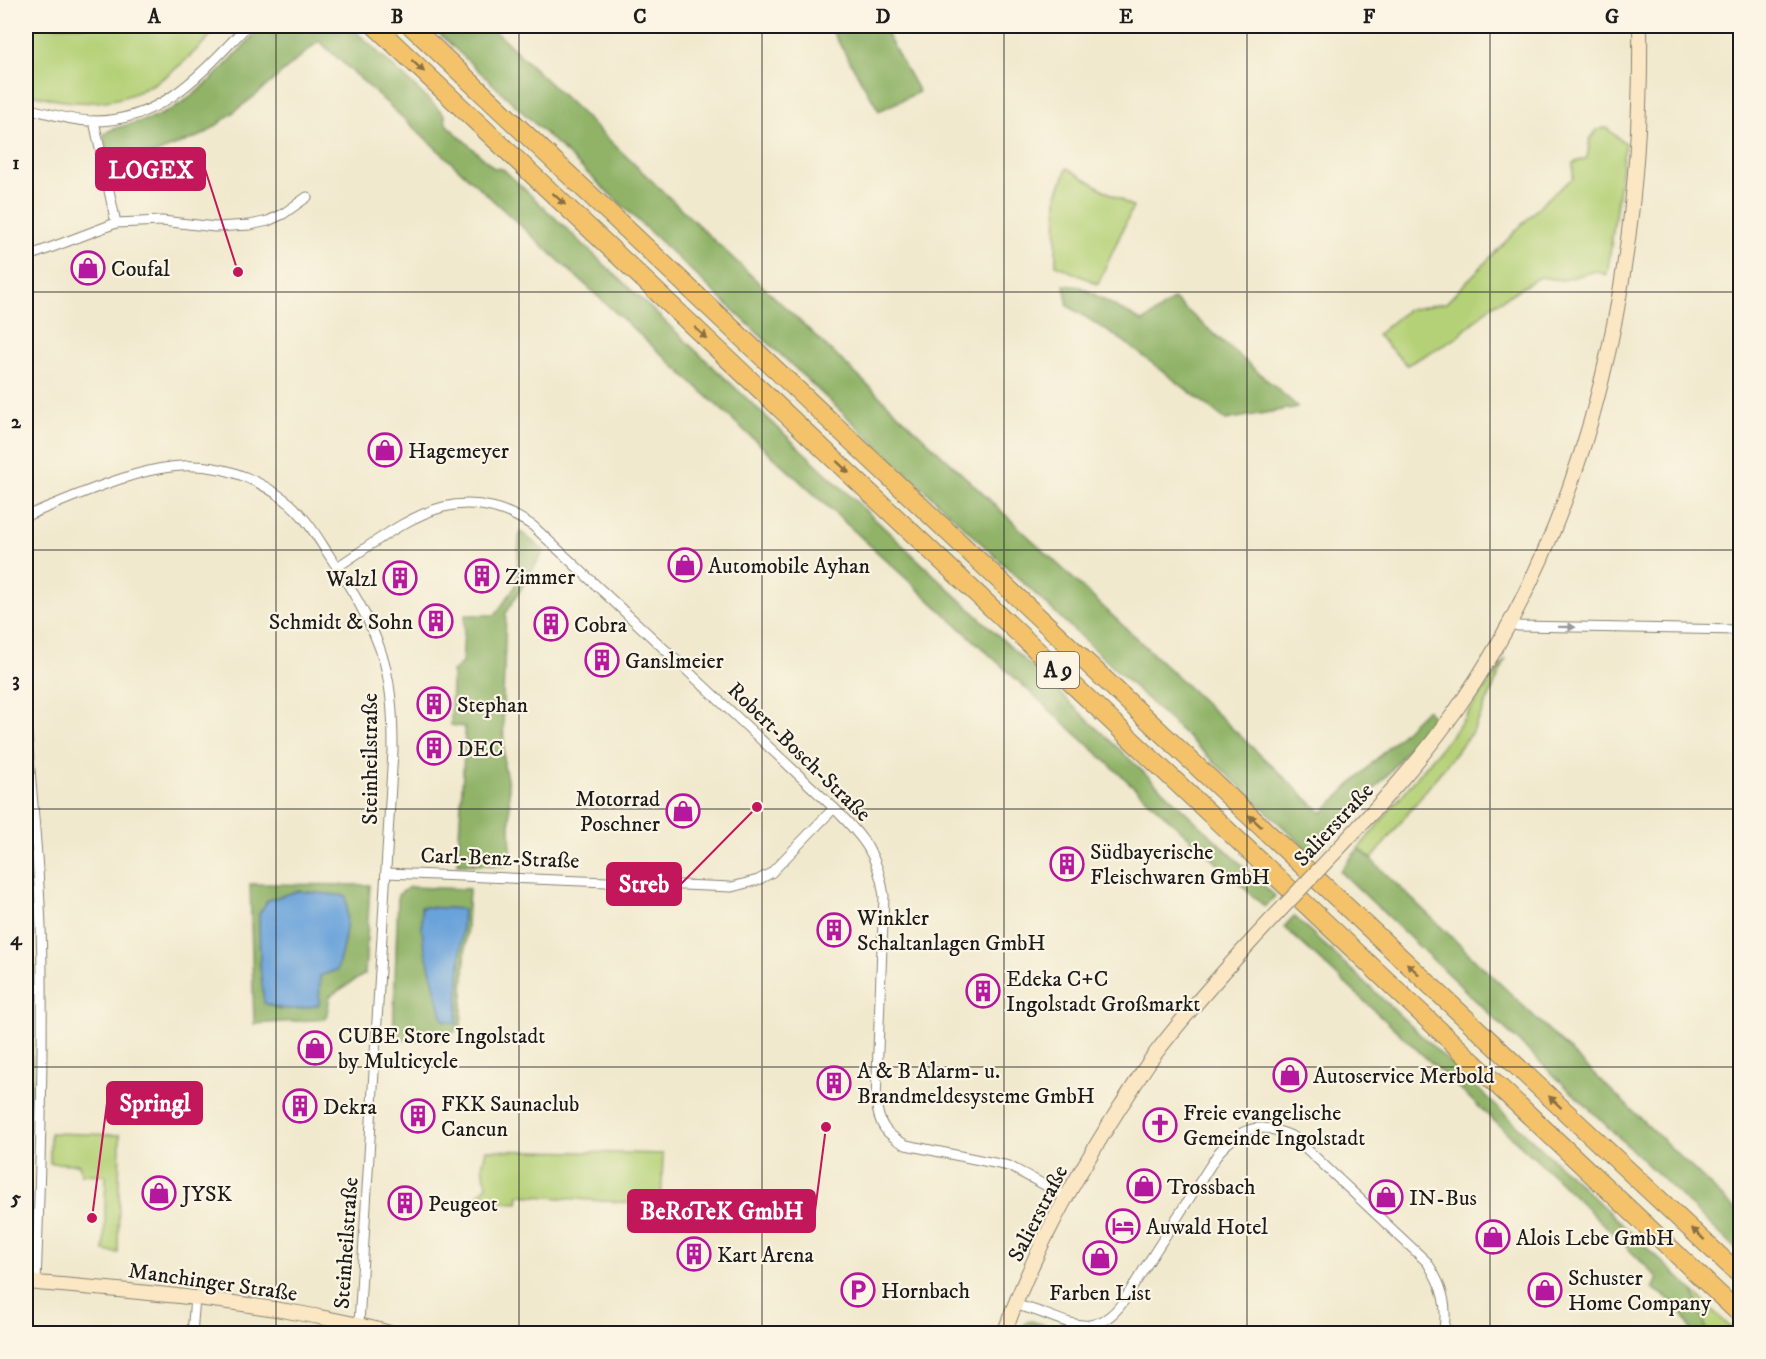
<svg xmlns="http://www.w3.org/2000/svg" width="1766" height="1359" viewBox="0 0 1766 1359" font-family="'IM FELL DW Pica',serif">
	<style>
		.green { fill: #b5d178; stroke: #68764a; stroke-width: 1.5 }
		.forest { fill: #90b368; stroke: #566842; stroke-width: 1.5; fill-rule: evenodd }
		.water { fill: #6ba3da; stroke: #44607b; stroke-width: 1.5 }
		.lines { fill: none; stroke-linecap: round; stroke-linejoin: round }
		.minor-casing { stroke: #868274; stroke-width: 11 }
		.secondary-casing { stroke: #868274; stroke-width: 16 }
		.motorway-casing { stroke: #868274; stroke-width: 20 }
		.minor { stroke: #fff; stroke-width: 9 }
		.secondary { stroke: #fbe7c3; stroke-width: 14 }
		.motorway { stroke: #f4c26a; stroke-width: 18 }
		.secondary-bridge-casing { stroke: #868274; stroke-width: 16; stroke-linecap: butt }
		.secondary-bridge { stroke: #fbe7c3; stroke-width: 14 }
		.oneway { fill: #886f43 }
		.oneway2 { fill: #999 }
		.grid { fill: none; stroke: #1c1c1c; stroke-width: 1.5; stroke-opacity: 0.55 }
		.labels { text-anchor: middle; stroke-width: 4.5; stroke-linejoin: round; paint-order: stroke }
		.shield { fill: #fcf5e5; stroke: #5f5d58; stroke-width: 1.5 }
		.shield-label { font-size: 21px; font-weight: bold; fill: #1c1c1c }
		.poi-label { font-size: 22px; fill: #1c1c1c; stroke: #fcf5e5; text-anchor: start }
		.street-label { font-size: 22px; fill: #1c1c1c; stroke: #fcf5e5 }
		.leader { fill: none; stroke: #c2185b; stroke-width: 2 }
		.callout-dot { fill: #c2185b; stroke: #fcf5e5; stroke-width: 2 }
		.callout { fill: #c2185b; stroke: #c2185b; stroke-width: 2 }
		.callout-label { font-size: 24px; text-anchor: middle; font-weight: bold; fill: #fff }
		.neatline { fill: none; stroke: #1c1c1c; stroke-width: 2 }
		.grid-label { font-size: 20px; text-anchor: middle; font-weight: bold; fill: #1c1c1c }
	</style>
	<rect width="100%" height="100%" fill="#fcf5e5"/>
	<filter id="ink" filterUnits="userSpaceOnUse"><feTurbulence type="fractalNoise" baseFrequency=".0167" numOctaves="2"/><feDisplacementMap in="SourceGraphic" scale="12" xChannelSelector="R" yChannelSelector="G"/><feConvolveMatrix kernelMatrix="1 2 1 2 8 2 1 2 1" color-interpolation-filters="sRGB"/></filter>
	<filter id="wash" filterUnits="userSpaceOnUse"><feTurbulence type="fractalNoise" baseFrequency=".008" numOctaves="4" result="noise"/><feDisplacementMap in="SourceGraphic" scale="24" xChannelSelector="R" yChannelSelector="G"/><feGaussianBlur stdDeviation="1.35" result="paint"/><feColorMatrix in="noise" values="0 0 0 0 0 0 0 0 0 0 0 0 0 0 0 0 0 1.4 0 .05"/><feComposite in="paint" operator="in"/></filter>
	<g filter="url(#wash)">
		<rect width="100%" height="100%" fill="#f1e9cd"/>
		<g class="green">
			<path d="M26 26H219C162 91 112 120 26 92Z"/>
			<polygon points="1606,128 1625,143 1607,275 1595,271 1563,280 1539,277 1490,307 1455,339 1407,365 1377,335 1407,310 1446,303 1547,199 1573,178 1573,163 1587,158 1590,139 1598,129"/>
			<polygon points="1067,168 1133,207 1098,284 1056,265 1057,195"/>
			<polygon points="1506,659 1475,728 1372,859 1359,848 1461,723"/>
			<polygon points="50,1133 120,1135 118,1253 104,1251 106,1175 81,1174 79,1164 50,1163"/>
			<polygon points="486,1150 663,1154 661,1205 519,1195 518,1203 475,1200 487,1185 482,1167"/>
			<polygon points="1693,1291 1736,1333 1708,1333"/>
		</g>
		<g class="forest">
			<path d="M262 26H350L445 115 446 124 494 168 503 169 1275 896 1265 907 319 41 256 95 205 134 156 153 110 167 103 135C116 124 144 123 160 115 201 97 233 57 262 26Z"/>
			<polygon points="431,26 490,26 720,246 1322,813 1427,709 1433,716 1389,773 1313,855"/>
			<polygon points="829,26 882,26 919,92 879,111"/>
			<polygon points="1064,285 1081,287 1143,322 1174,299 1298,407 1226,420 1122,340 1068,306"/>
			<path d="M520 531 544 551 506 613 503 698 504 766 509 788 511 860 505 866 458 864C459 818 464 773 465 727L451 725 452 672 462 663 465 615H495L515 587Z"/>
			<polygon points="1359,848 1740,1214 1740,1253 1340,871"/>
			<path d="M250 884 370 885 365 974 330 996 326 1019 254 1024ZM259 914 280 1010 265 1003 260 965Z"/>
			<path d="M409 887 469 889 461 1026 444 1040H393L398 895ZM421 907 463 909 456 1024Z"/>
			<polygon points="26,890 29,892 33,946 26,957"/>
			<path d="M1294 916 1693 1291 1708 1333H1692C1685 1314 1672 1298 1653 1289L1658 1278 1556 1178 1284 927Z"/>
			<polygon points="26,1036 32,1039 33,1098 26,1104"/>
			<polygon points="1031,1321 1070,1333 1018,1333 1027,1322"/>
		</g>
		<g class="water">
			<path d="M298 891 346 896C349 922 344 945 337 970L320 976 319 1005C298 1010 285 1012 264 1003L260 965 259 914 268 900Z"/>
			<polygon points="421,907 463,909 457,1024 443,1020 423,941"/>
		</g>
	</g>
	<g filter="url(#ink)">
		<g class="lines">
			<g class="minor-casing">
				<g id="minor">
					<path d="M26 108C48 113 71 121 94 121 164 121 203 71 247 26"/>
					<polyline points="94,121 116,223"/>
					<polyline points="26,257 116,223 162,221 215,227 250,225 268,221 283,214 307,197"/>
					<path d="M26 516C74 497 144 463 195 466 227 467 258 480 284 499 302 512 315 533 327 552 350 586 372 621 384 661 392 691 393 720 393 751L359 1324"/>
					<path d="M337 567C404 524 455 474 533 526L834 808C863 837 878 854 884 896L876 1101C879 1125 885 1134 906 1145L1009 1166 1067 1197"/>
					<polyline points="1509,624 1519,626 1740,630"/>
					<path d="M26 723C33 808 42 893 42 978 43 1079 40 1181 36 1283"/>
					<polyline points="386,873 732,887 758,880 771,873 834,808"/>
					<path d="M1014 1305C1057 1311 1089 1349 1123 1302L1219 1152C1243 1125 1262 1122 1294 1137L1427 1262C1442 1285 1449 1306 1443 1334"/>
					<polyline points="192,1334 195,1297"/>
				</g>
			</g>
			<g class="secondary-casing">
				<g id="secondary">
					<path d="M1340 847C1380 804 1420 761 1454 713 1594 515 1643 264 1640 26"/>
					<path d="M26 1282C119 1290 211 1297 304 1314 334 1320 364 1325 393 1334"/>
					<path d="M1004 1334C1032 1254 1075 1178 1120 1107 1132 1090 1142 1071 1155 1054 1191 1007 1231 963 1271 920"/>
				</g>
			</g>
			<g class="motorway-casing">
				<g id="motorway">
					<polyline points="375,26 1740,1314"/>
					<polyline points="411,26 1289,853 1740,1275"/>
				</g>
			</g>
			<use href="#minor" class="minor"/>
			<use href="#secondary" class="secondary"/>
			<use href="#motorway" class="motorway"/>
			<g class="secondary-bridge-casing">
				<polyline id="secondary-bridge" points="1271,920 1340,847"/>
			</g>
			<use href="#secondary-bridge" class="secondary-bridge"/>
		</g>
		<defs><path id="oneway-solid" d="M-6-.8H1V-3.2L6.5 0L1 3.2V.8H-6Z" transform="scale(1.5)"/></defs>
		<g class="oneway">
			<use href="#oneway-solid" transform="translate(418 66) rotate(43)"/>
			<use href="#oneway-solid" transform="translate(559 199) rotate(43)"/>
			<use href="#oneway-solid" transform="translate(701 333) rotate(43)"/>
			<use href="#oneway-solid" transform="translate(843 467) rotate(43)"/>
			<use href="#oneway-solid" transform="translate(1255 821) rotate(-137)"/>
			<use href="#oneway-solid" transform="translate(1413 969) rotate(-137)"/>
			<use href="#oneway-solid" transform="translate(1555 1102) rotate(-137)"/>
			<use href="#oneway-solid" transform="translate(1698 1234) rotate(-138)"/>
		</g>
		<use class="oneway2" href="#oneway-solid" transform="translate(1567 627) rotate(1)"/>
	</g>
	<path class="grid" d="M276 26V1334M519 26V1334M762 26V1334M1004 26V1334M1247 26V1334M1490 26V1334M26 292H1740M26 550H1740M26 809H1740M26 1067H1740"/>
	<defs>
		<g id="shop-ring" transform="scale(1.725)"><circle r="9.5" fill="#fcf5e5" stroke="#b5179e" stroke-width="1.5"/><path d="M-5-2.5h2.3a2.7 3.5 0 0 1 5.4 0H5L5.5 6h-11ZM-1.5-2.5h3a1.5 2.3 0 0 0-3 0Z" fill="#b5179e"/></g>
		<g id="building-ring" transform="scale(1.725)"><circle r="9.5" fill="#fcf5e5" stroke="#b5179e" stroke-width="1.5"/><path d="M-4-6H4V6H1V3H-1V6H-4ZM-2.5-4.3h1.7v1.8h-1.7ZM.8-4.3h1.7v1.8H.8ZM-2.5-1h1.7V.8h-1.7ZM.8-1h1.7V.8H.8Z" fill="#b5179e"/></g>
		<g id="church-ring" transform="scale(1.725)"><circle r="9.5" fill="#fcf5e5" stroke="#b5179e" stroke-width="1.5"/><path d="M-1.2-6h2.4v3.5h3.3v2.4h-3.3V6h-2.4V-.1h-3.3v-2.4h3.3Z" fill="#b5179e"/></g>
		<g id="hotel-ring" transform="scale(1.725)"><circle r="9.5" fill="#fcf5e5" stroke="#b5179e" stroke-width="1.5"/><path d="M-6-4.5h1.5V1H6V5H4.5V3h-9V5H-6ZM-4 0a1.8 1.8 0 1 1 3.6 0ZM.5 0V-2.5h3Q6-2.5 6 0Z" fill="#b5179e"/></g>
		<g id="parking-ring" transform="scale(1.725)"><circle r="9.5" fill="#fcf5e5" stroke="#b5179e" stroke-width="1.5"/><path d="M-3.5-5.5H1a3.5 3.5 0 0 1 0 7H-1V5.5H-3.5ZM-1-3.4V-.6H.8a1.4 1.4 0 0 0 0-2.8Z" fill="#b5179e"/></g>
	</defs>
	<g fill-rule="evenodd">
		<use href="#shop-ring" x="88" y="268"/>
		<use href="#shop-ring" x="385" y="450"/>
		<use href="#shop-ring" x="685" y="565"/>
		<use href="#building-ring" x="482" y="576"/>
		<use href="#building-ring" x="400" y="578"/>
		<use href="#building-ring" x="436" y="621"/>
		<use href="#building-ring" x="551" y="624"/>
		<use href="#building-ring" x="602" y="660"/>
		<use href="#building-ring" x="434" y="704"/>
		<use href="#building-ring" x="434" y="748"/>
		<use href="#shop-ring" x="683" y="811"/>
		<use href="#building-ring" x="1067" y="864"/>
		<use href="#building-ring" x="834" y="930"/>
		<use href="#building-ring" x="983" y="991"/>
		<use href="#shop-ring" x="315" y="1048"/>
		<use href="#shop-ring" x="1290" y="1075"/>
		<use href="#building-ring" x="834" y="1083"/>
		<use href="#building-ring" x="300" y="1106"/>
		<use href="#building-ring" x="418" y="1116"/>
		<use href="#church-ring" x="1160" y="1125"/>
		<use href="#shop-ring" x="1144" y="1186"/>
		<use href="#shop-ring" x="159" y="1193"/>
		<use href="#shop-ring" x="1386" y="1197"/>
		<use href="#building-ring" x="405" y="1203"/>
		<use href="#hotel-ring" x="1123" y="1226"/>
		<use href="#shop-ring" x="1493" y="1237"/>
		<use href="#building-ring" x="694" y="1254"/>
		<use href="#shop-ring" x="1100" y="1258"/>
		<use href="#parking-ring" x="858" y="1290"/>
		<use href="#shop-ring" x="1545" y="1290"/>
	</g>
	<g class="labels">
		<rect class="shield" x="1037" y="652" width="42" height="36" rx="4.5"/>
		<g class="shield-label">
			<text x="1058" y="677">A 9</text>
		</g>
		<g class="poi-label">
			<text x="111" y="276">Coufal</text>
			<text x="408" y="458">Hagemeyer</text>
			<text x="708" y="573">Automobile Ayhan</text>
			<text x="505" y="584">Zimmer</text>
			<text x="377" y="586" text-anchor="end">Walzl</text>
			<text x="413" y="629" text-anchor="end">Schmidt &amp; Sohn</text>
			<text x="574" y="632">Cobra</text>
			<text x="625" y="668">Ganslmeier</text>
			<text x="457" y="712">Stephan</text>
			<text x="457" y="756">DEC</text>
			<text x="660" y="806" text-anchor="end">Motorrad<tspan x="660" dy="25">Poschner</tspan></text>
			<text x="1090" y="859">Südbayerische<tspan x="1090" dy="25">Fleischwaren GmbH</tspan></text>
			<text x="857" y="925">Winkler<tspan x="857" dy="25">Schaltanlagen GmbH</tspan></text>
			<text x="1006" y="986">Edeka C+C<tspan x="1006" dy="25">Ingolstadt Großmarkt</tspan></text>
			<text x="338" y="1043">CUBE Store Ingolstadt<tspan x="338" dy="25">by Multicycle</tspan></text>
			<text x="857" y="1078">A &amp; B Alarm- u.<tspan x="857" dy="25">Brandmeldesysteme GmbH</tspan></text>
			<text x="1313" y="1083">Autoservice Merbold</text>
			<text x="441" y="1111">FKK Saunaclub<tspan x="441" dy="25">Cancun</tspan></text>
			<text x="323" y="1114">Dekra</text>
			<text x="1183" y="1120">Freie evangelische<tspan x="1183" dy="25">Gemeinde Ingolstadt</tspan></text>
			<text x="1167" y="1194">Trossbach</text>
			<text x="182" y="1201">JYSK</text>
			<text x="1409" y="1205">IN-Bus</text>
			<text x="428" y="1211">Peugeot</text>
			<text x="1146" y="1234">Auwald Hotel</text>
			<text x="1516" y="1245">Alois Lebe GmbH</text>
			<text x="717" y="1262">Kart Arena</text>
			<text x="1568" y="1285">Schuster<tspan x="1568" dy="25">Home Company</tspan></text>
			<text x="881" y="1298">Hornbach</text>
			<text x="1100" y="1300" text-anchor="middle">Farben List</text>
		</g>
		<g class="street-label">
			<text transform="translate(800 751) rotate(44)" y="8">Robert-Bosch-Straße</text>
			<text transform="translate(369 759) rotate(-90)" y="8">Steinheilstraße</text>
			<text transform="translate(1333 824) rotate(-47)" y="8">Salierstraße</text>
			<text transform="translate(500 857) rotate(2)" y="8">Carl-Benz-Straße</text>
			<text transform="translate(1037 1213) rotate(-63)" y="8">Salierstraße</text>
			<text transform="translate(345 1243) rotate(-86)" y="8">Steinheilstraße</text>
			<text transform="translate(213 1281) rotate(8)" y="8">Manchinger Straße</text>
		</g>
	</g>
	<path class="leader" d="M238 272L205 169M757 807L681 884M92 1218L107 1103M826 1127L815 1211"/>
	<g class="callout-dot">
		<circle cx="238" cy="272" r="6"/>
		<circle cx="757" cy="807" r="6"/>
		<circle cx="92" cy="1218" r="6"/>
		<circle cx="826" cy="1127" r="6"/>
	</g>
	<g class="callout">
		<rect x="96" y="148" width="109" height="42" rx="6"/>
		<rect x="607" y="863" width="74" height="42" rx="6"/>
		<rect x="107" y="1082" width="95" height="42" rx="6"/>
		<rect x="628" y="1190" width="187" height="42" rx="6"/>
	</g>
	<g class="callout-label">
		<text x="151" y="178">LOGEX</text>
		<text x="644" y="892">Streb</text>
		<text x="155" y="1111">Springl</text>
		<text x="722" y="1219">BeRoTeK GmbH</text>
	</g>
	<rect width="1766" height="1359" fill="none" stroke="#fcf5e5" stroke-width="66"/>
	<rect x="33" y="33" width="1700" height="1293" class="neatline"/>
	<g class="grid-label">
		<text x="154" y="23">A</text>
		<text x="397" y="23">B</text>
		<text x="640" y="23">C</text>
		<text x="883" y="23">D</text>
		<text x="1126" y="23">E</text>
		<text x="1369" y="23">F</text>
		<text x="1612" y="23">G</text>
		<text x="16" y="169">1</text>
		<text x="16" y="428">2</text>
		<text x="16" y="686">3</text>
		<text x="16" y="945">4</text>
		<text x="16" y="1204">5</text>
	</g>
</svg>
